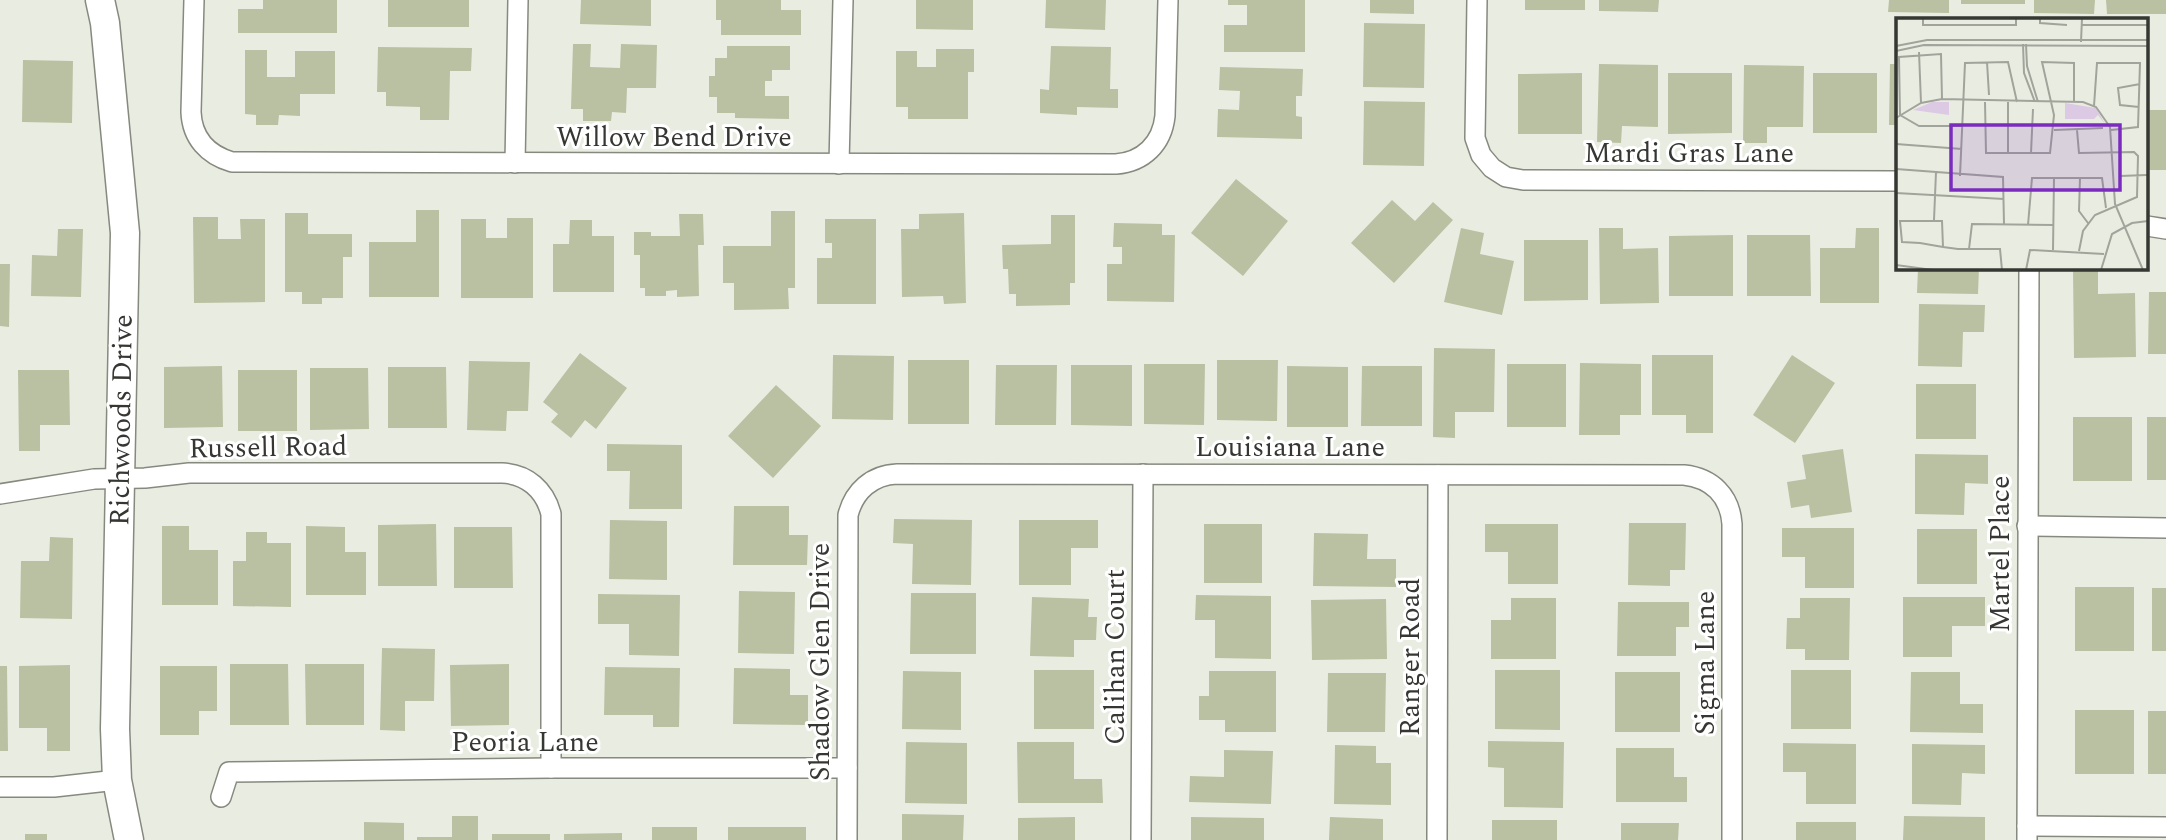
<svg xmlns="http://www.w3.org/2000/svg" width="2166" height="840" viewBox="0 0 2166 840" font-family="Spectral,serif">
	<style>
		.building { fill: #b9c1a2 }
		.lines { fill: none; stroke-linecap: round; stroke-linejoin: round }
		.street-casing { stroke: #86897e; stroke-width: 22 }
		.secondary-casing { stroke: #86897e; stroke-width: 31 }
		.street { stroke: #fff; stroke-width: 19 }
		.secondary { stroke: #fff; stroke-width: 28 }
		.labels { text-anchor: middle; stroke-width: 6; stroke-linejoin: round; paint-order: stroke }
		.street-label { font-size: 28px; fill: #353732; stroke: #fff }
		.inset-road { fill: none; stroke: #a1a49b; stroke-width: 2 }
		.view { fill: #7b2cbf; fill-opacity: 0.15; stroke: #7b2cbf; stroke-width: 3.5 }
		.inset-edge { fill: none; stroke: #353732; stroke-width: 3.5 }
	</style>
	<rect width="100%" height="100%" fill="#e9ede1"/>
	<g class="building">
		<polygon points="263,0 337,0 337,33 238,33 238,9 263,9"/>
		<rect x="388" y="0" width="81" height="27"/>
		<polygon points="581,0 651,0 651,26 580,24"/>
		<polygon points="716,0 781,0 781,10 801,10 801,35 721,35 721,20 716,20"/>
		<polygon points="916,0 973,0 973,30 916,29"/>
		<polygon points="1046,0 1106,0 1105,30 1045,28"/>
		<polygon points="1228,0 1305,0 1305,52 1224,52 1224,25 1247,25 1247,5 1228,5"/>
		<polygon points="1370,0 1414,0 1414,14 1370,13"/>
		<rect x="1525" y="0" width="60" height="10"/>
		<polygon points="1599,0 1659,0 1658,12 1599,11"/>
		<polygon points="1889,0 1949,0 1949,13 1888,12"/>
		<rect x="1961" y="0" width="64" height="4"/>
		<polygon points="2034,0 2095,0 2094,14 2034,13"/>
		<polygon points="2106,0 2166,0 2166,14 2107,14"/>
		<polygon points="1364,23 1425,24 1424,88 1363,87"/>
		<polygon points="573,44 591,44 590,67 620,68 621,44 657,45 656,88 627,88 626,113 612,112 611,121 583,121 583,109 571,109"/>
		<polygon points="727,46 790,46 790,70 772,70 772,81 765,81 765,96 789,96 789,119 735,118 735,113 717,113 717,97 709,97 709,76 715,76 715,58 727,58"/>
		<polygon points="1051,46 1111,47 1110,89 1118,89 1118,108 1077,107 1077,115 1040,113 1040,89 1049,90"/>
		<polygon points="378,47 472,48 471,71 450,71 449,120 420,120 420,107 386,106 386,92 377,92"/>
		<polygon points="936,49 974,49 974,72 968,72 968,119 908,119 908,107 896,107 896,51 917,51 917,67 936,67"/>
		<polygon points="245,50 267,50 267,77 295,77 295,51 335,51 335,94 300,94 300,116 279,115 278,125 256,125 256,115 245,114"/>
		<polygon points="23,60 73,61 72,123 22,122"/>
		<polygon points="1599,64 1658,65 1658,127 1622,126 1621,143 1597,142"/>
		<polygon points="1890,64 1898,64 1898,125 1889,125"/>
		<polygon points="1744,65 1804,66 1803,127 1767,127 1767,143 1743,143"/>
		<polygon points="1220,67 1303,69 1302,96 1296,96 1296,116 1302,117 1302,139 1217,137 1218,109 1239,110 1240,91 1219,90"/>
		<polygon points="1582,73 1582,134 1518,134 1518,74"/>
		<polygon points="1668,73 1732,73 1732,133 1668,134"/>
		<rect x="1813" y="73" width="64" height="60"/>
		<polygon points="1364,101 1425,102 1424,166 1363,165"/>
		<rect x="2147" y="110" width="19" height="60"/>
		<polygon points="1236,179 1288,221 1243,276 1191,233"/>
		<polygon points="1392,200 1415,221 1433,202 1453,220 1394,283 1351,243"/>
		<polygon points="416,210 439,210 439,297 369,297 369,242 416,242"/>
		<polygon points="771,211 795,211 795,288 788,288 789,309 734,310 734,283 723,283 723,246 771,246"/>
		<polygon points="285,213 308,213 308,234 352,234 352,257 343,257 343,298 322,298 322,304 302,304 302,292 285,292"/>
		<polygon points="964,213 966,303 944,304 943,296 902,297 901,229 919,229 919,214"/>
		<polygon points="679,214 703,214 704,245 698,245 699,296 677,297 677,290 666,291 666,296 645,296 645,288 640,288 640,255 634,255 634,232 651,232 651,236 680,236"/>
		<polygon points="1051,215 1075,215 1075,283 1070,283 1070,305 1016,306 1016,294 1009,294 1008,269 1003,269 1002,245 1051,244"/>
		<polygon points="193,217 218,217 218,239 241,239 240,219 265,219 265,302 194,303"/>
		<polygon points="507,218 533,218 533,298 461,298 461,219 486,219 486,238 507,238"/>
		<polygon points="825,219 876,219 876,304 817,304 817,258 832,258 832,243 825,243"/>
		<polygon points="570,220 592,220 592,236 614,236 614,292 553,292 553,244 569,244"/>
		<polygon points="1114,223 1162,224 1162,235 1175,235 1174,302 1107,301 1107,264 1122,264 1122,247 1113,247"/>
		<polygon points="1461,228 1484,233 1480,254 1514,261 1502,315 1444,302"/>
		<polygon points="1599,228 1623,228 1623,249 1658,248 1659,303 1600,304"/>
		<polygon points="1856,228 1879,228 1879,303 1820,303 1820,248 1855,248"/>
		<polygon points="58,229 83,229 81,297 31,296 32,255 57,256"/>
		<polygon points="1733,235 1733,296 1669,296 1669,236"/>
		<polygon points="1747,235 1810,235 1811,296 1747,296"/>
		<polygon points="1524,240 1588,240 1588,300 1524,301"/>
		<polygon points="0,264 10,264 9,327 0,326"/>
		<polygon points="1918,268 1979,268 1978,294 1917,293"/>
		<polygon points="2073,269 2098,269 2098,294 2135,293 2136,357 2074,358"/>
		<polygon points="2149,292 2166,292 2166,354 2148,354"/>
		<polygon points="1919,304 1985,305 1984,332 1963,332 1962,367 1918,366"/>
		<polygon points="1434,348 1495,349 1494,412 1455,412 1455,438 1433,437"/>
		<polygon points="580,353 627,388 596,429 585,420 571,438 551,422 558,414 543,402"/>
		<polygon points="833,355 894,356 893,420 832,419"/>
		<polygon points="1652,355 1713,355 1713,433 1686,433 1686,415 1652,415"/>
		<polygon points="1792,355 1835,383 1795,443 1753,415"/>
		<rect x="908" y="360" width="61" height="64"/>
		<polygon points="1217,360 1278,360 1277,421 1217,420"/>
		<polygon points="469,361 530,362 528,411 507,411 506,431 467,430"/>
		<polygon points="1580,363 1641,364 1641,415 1620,415 1620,435 1579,435"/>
		<polygon points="1144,364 1205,364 1204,425 1144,424"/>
		<rect x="1507" y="364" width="59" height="63"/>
		<polygon points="996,365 1057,365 1056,425 995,425"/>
		<polygon points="1071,365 1132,365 1132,426 1071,425"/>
		<polygon points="222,366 223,427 164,428 164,367"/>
		<polygon points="1287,366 1348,367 1348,427 1287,427"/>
		<polygon points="1362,366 1422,366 1422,426 1361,426"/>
		<polygon points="388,367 446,367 447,428 388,428"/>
		<polygon points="310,368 368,368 369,429 310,430"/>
		<polygon points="18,370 69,370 70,425 40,425 40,451 19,451"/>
		<rect x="238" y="370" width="59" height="61"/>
		<rect x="1916" y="384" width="60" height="55"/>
		<polygon points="776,385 821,426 773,478 728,436"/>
		<rect x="2073" y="417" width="59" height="64"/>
		<rect x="2147" y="417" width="19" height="63"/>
		<polygon points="607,444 682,445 682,509 629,509 630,471 607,471"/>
		<polygon points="1843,449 1852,512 1811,518 1809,505 1791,508 1787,482 1806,479 1802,455"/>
		<polygon points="1915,454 1988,455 1988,484 1965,483 1964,515 1915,514"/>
		<polygon points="734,506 789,506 789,535 808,535 807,565 733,565"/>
		<polygon points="894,519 972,520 971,585 912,584 913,544 893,543"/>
		<polygon points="610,520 667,521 667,580 609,579"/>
		<polygon points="1019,520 1098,520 1098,548 1071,548 1071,585 1019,585"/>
		<polygon points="1629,523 1686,523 1685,570 1670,570 1670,586 1628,585"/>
		<polygon points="436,524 437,586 378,586 378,525"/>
		<rect x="1204" y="524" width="58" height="59"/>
		<polygon points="1485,524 1558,524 1558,584 1508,584 1508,552 1485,552"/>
		<polygon points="162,526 189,526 189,550 218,550 218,605 162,605"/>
		<polygon points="306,526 345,527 345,552 366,552 366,595 306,595"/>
		<polygon points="454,527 512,527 513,588 454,588"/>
		<polygon points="1782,528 1854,528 1854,588 1805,588 1805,557 1782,557"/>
		<rect x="1917" y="529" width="60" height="55"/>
		<polygon points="246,532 267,532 267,543 291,543 291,607 233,606 233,561 246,561"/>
		<polygon points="1314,533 1368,534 1367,559 1396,559 1396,587 1313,586"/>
		<polygon points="50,537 73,538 72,619 20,618 21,561 49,561"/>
		<rect x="2075" y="587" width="59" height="64"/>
		<rect x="2152" y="588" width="14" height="63"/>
		<polygon points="739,591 795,592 794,654 738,653"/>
		<polygon points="911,593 976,593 976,654 910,654"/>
		<polygon points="598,594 680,595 679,656 629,655 629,624 598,624"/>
		<polygon points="1196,595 1271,596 1271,659 1215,658 1215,620 1195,620"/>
		<polygon points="1032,597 1089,599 1088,617 1097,617 1096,640 1074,640 1074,657 1030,656"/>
		<polygon points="1903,597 1985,597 1985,626 1952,626 1952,657 1903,657"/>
		<polygon points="1511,598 1556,598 1556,659 1491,659 1491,620 1511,620"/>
		<polygon points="1800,598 1850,598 1849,660 1805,660 1805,649 1786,649 1787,618 1800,618"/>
		<polygon points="1386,599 1387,659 1312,660 1311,600"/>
		<polygon points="1618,602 1689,602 1689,627 1676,627 1676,656 1617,656"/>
		<polygon points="382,648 435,649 434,701 405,701 405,731 380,730"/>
		<polygon points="230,664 288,664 289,725 230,725"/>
		<polygon points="305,664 364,664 364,725 306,725"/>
		<polygon points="509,664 509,725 451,726 450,665"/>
		<polygon points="70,665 70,751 47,751 47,728 19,728 19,666"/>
		<polygon points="0,666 7,666 8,751 0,751"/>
		<polygon points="160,666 217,666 217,711 199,711 199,735 160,735"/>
		<polygon points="605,667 680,668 679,727 653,727 653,715 604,715"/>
		<polygon points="734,668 790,669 790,695 808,695 808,725 733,724"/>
		<rect x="1034" y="670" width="60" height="59"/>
		<polygon points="1495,670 1560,670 1560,730 1495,729"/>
		<rect x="1791" y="670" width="60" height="59"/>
		<polygon points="903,671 961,672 961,730 902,729"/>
		<polygon points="1209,671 1276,671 1276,732 1225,732 1225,720 1199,720 1199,696 1209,696"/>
		<rect x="1615" y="672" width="65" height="60"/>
		<polygon points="1911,672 1960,672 1960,704 1983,704 1983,733 1910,732"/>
		<polygon points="1328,673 1386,673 1385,732 1327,732"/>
		<rect x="2075" y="710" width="59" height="64"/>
		<rect x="2148" y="711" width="18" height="63"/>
		<polygon points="1488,741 1564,742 1563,808 1504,807 1504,768 1488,767"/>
		<polygon points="906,742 967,743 967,804 905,803"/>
		<polygon points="1017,742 1074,742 1074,779 1102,779 1103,803 1018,803"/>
		<polygon points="1783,743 1856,744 1856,804 1806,804 1806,772 1783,772"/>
		<polygon points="1912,744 1985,745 1985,774 1962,773 1961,805 1912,804"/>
		<polygon points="1335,745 1376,746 1376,763 1391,763 1391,805 1334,804"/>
		<polygon points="1616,748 1674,748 1674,777 1687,777 1687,802 1616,802"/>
		<polygon points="1224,750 1273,751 1271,804 1189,802 1190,776 1224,777"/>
		<polygon points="902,814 964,815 963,840 902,840"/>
		<polygon points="452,816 478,816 478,840 417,840 417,837 452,837"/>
		<polygon points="1904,816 1985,817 1985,840 1903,840"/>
		<polygon points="1075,817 1075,840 1018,840 1018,818"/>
		<polygon points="1191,817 1264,818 1264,840 1191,840"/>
		<polygon points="1330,817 1383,819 1383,840 1329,840"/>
		<rect x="1492" y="820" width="65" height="20"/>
		<polygon points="364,822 404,823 404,840 364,840"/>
		<rect x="1796" y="822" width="60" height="18"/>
		<polygon points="1621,823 1679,823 1678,840 1621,840"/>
		<rect x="652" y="827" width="45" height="13"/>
		<rect x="728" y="827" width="78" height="13"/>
		<polygon points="622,833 622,840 564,840 564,834"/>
		<rect x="25" y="834" width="22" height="6"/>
		<rect x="492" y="834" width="58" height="6"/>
	</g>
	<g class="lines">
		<g class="street-casing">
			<g id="street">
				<path d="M194 0 191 112C192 138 208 155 232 162L1116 164C1143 162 1162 144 1165 116L1168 0"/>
				<polyline points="1477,0 1475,138 1481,155 1492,168 1506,177 1523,180 1898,181"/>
				<polyline points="515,163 518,0"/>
				<polyline points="839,164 843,0"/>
				<polyline points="2147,226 2166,229"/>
				<path d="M0 494 94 479 145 478 189 473H502C527 474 545 490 551 514V768"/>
				<polyline points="2027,526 2166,528"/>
				<polyline points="0,787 54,787 117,780"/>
				<polyline points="221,797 229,772 551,768 847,768"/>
				<polyline points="2027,826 2166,827"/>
				<path d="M847 840 848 515C854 491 872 475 897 474L1684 475C1712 478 1730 496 1732 524V840"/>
				<polyline points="1141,840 1143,474"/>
				<polyline points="1437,840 1438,475"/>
				<polyline points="2027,840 2029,268"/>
			</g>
		</g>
		<g class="secondary-casing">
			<polyline id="secondary" points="100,0 105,23 125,233 115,729 117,780 129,840"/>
		</g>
		<use href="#street" class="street"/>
		<use href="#secondary" class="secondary"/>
	</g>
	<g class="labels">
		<g class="street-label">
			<text x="674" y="146">Willow Bend Drive</text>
			<text x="1689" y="162">Mardi Gras Lane</text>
			<text transform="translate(120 420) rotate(-89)" y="10">Richwoods Drive</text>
			<text transform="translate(268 446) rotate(-1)" y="10">Russell Road</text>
			<text x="1290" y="456">Louisiana Lane</text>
			<text transform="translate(1999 554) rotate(-90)" y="10">Martel Place</text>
			<text transform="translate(1114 657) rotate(-90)" y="10">Calihan Court</text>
			<text transform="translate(1409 657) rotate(-90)" y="10">Ranger Road</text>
			<text transform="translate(819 662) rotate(-90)" y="10">Shadow Glen Drive</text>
			<text transform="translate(1704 663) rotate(-90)" y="10">Sigma Lane</text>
			<text x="525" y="751">Peoria Lane</text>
		</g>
	</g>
	<g transform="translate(1896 18)">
		<rect width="252" height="252" fill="#e9ede1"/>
		<path d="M36 84H53V97L17 92ZM169 85 200 90 209 106 202 97 198 101H169Z" fill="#dccae4"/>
		<path class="inset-road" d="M27 0V7H120V0M144 0V5L171 7M186 7H252M185 24 186 0M127 26 128 55 139 84M130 26 131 48 142 84M0 28 31 22H252M0 33 28 27 252 28M23 34 25 85M91 44 93 77M46 81 45 36 3 39 4 97 23 108H66M89 84 90 135H154L158 97 146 44 178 45V84M198 88 201 45H244L242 109 215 112M243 89 224 87 222 70 244 66M0 100 25 85 46 81 187 84 200 89 214 109 219 186 247 252M158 112 207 110M181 112 183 135 238 134 242 138 241 179 199 197 187 213 183 233M0 126 66 131M112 135V84M135 135 137 91M0 151 107 159 108 206M64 158 69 45 112 44 121 84M224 158 251 157M184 160 183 193 192 205M0 175 108 181M38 202 40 154M132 207 136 160H206L210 190M47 229 46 203H4L6 224 24 225 47 229 62 231H104L106 252M73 231 76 206 157 207M157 232 158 160M0 247 37 252M130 252 134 232 208 236M205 252 216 216 236 205 252 203"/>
		<path class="view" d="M55 107H224V172H55Z"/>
		<rect width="252" height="252" class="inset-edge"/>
	</g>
</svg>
